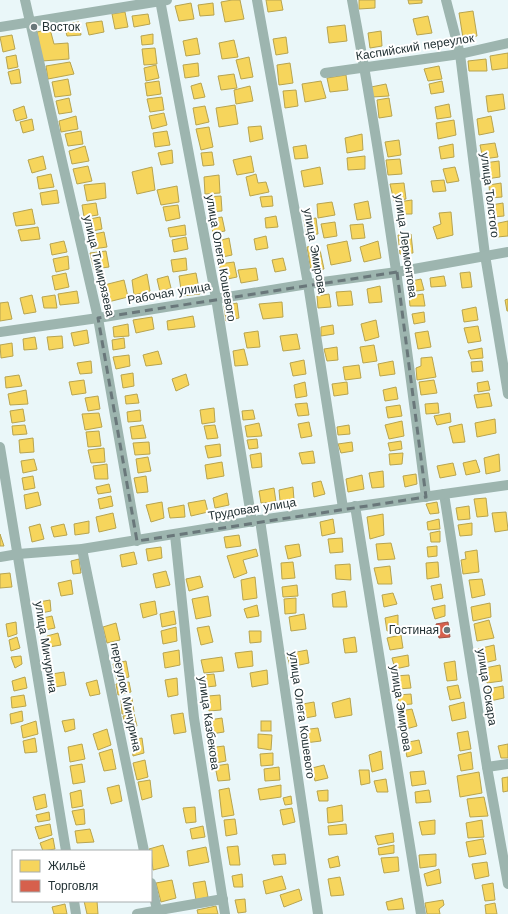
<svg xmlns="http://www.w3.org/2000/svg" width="508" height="914" viewBox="0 0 508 914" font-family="'Work Sans',sans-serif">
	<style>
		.homes { fill: #f6d55c; stroke: #b7a450 }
		.shops { fill: #d6604d; stroke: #a05246 }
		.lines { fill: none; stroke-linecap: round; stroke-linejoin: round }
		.minor { stroke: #9db5af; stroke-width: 10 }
		.marked { fill: none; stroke: #69777a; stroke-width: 3; stroke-dasharray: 8 5; stroke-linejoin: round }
		.poi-dot { fill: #69777a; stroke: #fff; stroke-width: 1.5 }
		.labels { text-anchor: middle; stroke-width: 4; stroke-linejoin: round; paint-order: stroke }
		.poi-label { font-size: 12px; fill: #233235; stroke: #fff; text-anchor: start }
		.street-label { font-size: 12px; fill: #233235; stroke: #fff }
	</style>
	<rect width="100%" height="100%" fill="#eaf7f9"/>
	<g class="homes">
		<polygon points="232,0 240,0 244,19 225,22 221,2"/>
		<polygon points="266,0 281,0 283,10 268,12"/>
		<polygon points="359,0 375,0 375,8 359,9"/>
		<polygon points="408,0 422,0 422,3 409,4"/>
		<polygon points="191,3 194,19 179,21 175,6"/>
		<polygon points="213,3 214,15 200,16 198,5"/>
		<polygon points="473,11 477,36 463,38 459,13"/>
		<polygon points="125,12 128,27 115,29 112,14"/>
		<polygon points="148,14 150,24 134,27 132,16"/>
		<polygon points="428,16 432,33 417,35 413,19"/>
		<polygon points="102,21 104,32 89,35 86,23"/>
		<polygon points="79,22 81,35 67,36 64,24"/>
		<polygon points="345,25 347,41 329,43 327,27"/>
		<polygon points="50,29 54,44 68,43 69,59 42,61 37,32"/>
		<polygon points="381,31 382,46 370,48 368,33"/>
		<polygon points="153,34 153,44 142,45 141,36"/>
		<polygon points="12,35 15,49 3,52 0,37"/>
		<polygon points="286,37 288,53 276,55 273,39"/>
		<polygon points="197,38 200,54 186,56 183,41"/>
		<polygon points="234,40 238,57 222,59 219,43"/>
		<polygon points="155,48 157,64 144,65 142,49"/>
		<polygon points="508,53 508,68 492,70 490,56"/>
		<polygon points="16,55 18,67 8,69 6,57"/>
		<polygon points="249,57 253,77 241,79 236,60"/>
		<polygon points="486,59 487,71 469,71 468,61"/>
		<polygon points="70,62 74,74 48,79 46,66"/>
		<polygon points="198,63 199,76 185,78 183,65"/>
		<polygon points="290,63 293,83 279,85 277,65"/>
		<polygon points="156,65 159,78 146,81 144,68"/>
		<polygon points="439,66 442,79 428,81 424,69"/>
		<polygon points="19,69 21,83 11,84 8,72"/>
		<polygon points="234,74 237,88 221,90 218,76"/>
		<polygon points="346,75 348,90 330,92 327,78"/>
		<polygon points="68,79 71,95 55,97 52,82"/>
		<polygon points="159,81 161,94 147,96 145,83"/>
		<polygon points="321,81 326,98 305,102 302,84"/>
		<polygon points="442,81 444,92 431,94 429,84"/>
		<polygon points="201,83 205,97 194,99 191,86"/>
		<polygon points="386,84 389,96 372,97 371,87"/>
		<polygon points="250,86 253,101 236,104 234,90"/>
		<polygon points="296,90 298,106 285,108 283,91"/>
		<polygon points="503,94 505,109 488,112 486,96"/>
		<polygon points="162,97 164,110 150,112 147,99"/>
		<polygon points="69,98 72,112 59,114 56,101"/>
		<polygon points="389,98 392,116 379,118 377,100"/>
		<polygon points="449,104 451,117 437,119 435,107"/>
		<polygon points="235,105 238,124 219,127 216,108"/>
		<polygon points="24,106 27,118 16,121 13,110"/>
		<polygon points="205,106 209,122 196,125 193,108"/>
		<polygon points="164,113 167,125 152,129 149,116"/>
		<polygon points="76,116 78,129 61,132 59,121"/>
		<polygon points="491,116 494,132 479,135 477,119"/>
		<polygon points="32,119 34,130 23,133 20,122"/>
		<polygon points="454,120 456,135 438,139 436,123"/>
		<polygon points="261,126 263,139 250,142 248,127"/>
		<polygon points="209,127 213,147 201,150 196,129"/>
		<polygon points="81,131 83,144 68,146 65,134"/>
		<polygon points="167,131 170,145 155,147 153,133"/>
		<polygon points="362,134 363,150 347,153 345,138"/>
		<polygon points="399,140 401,155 388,157 385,142"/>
		<polygon points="495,143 498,157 483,159 480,145"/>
		<polygon points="453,144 454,157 441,159 439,147"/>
		<polygon points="306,145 308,158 295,159 293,147"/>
		<polygon points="85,146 89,161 72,164 69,151"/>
		<polygon points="172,150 173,163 161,165 158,153"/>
		<polygon points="212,152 214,165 203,166 201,153"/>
		<polygon points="43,156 46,169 32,173 28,160"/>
		<polygon points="251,156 254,172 237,175 233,160"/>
		<polygon points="365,156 365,169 348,170 347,158"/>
		<polygon points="400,159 402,174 388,175 386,160"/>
		<polygon points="499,161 500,177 486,179 484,163"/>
		<polygon points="88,166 92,181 77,184 73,169"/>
		<polygon points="152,167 155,190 137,194 132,172"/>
		<polygon points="320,167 323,184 304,187 301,171"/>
		<polygon points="455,167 459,181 447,183 443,169"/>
		<polygon points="51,174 54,187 39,189 37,177"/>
		<polygon points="256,174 258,183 266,182 269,192 250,196 246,177"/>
		<polygon points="219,175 220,193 205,194 204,177"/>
		<polygon points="444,180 446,191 433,192 431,181"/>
		<polygon points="105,183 106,198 87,201 84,185"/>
		<polygon points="404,183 406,199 394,201 390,184"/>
		<polygon points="501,183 502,197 490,198 489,185"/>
		<polygon points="177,186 179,202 161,205 157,190"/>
		<polygon points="57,190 59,203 42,205 40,193"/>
		<polygon points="221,196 222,211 210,212 207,197"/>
		<polygon points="272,196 273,206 262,207 260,197"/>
		<polygon points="412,200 412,214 400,214 398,202"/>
		<polygon points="368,201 371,218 357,220 354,204"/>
		<polygon points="332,202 335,215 318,218 317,204"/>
		<polygon points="96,203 98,215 84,217 82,205"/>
		<polygon points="503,203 504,216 493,217 491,205"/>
		<polygon points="178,205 180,218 166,221 163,207"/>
		<polygon points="32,209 35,224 16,226 13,213"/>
		<polygon points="451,212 453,235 437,239 433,227 441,224 439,213"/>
		<polygon points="276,216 278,227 266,228 265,218"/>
		<polygon points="100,217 102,229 88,232 85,220"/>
		<polygon points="222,217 225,231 213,233 210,219"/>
		<polygon points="316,218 318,234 307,235 304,220"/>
		<polygon points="508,221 508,236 497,237 494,224"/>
		<polygon points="335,222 337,236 324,238 321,224"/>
		<polygon points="363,224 365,238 352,239 350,225"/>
		<polygon points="185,225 186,235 170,237 168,228"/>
		<polygon points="38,227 40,239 21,241 18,230"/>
		<polygon points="104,232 107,247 93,249 90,235"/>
		<polygon points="411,234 413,253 400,254 398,235"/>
		<polygon points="266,236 268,248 256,250 254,239"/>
		<polygon points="186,237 188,249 174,252 172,240"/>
		<polygon points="229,238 232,255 218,258 214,242"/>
		<polygon points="64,241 67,252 52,255 50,244"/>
		<polygon points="347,241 351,261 331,265 327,245"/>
		<polygon points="378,241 381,258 364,262 360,247"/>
		<polygon points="319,245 324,269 311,271 307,247"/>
		<polygon points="106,251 109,267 94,269 90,253"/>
		<polygon points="68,256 69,269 56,272 53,259"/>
		<polygon points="186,258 187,270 173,272 171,260"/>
		<polygon points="283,258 286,270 275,272 272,260"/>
		<polygon points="234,262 237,277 223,280 219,264"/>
		<polygon points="256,268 258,280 241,283 238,270"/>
		<polygon points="470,272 472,287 462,288 460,273"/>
		<polygon points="66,273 69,287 55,290 52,276"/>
		<polygon points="196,273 200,294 182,296 179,276"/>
		<polygon points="147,274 150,291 134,295 132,280"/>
		<polygon points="168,276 171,288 160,292 157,279"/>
		<polygon points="444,276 446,286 431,287 430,278"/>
		<polygon points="421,279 424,290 409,292 407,282"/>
		<polygon points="124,280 128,297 108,302 104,285"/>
		<polygon points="380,286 382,302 369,303 367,289"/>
		<polygon points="77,291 79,303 60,305 58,294"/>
		<polygon points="351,291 353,305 338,306 336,292"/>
		<polygon points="329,294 331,307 318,308 317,296"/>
		<polygon points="423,294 425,306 410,306 409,296"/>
		<polygon points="32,295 36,312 24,314 20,298"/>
		<polygon points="55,295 57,308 44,308 42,297"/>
		<polygon points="508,299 508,311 507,311 505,300"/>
		<polygon points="8,302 12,319 0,321 0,303"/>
		<polygon points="282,302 283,317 263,319 259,304"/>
		<polygon points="237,303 239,318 226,321 224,306"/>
		<polygon points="476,307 478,320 464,322 462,310"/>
		<polygon points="424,312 425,322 414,324 412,314"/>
		<polygon points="193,316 195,327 168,330 167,321"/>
		<polygon points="152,317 154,329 136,333 133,320"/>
		<polygon points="376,320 379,337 365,341 361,324"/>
		<polygon points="128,324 129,336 114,337 113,327"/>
		<polygon points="333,325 334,334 321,336 321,327"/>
		<polygon points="478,326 481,341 468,343 464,328"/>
		<polygon points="87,330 89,343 74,346 71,333"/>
		<polygon points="258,331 260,347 247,348 244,333"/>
		<polygon points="428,331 431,347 418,349 415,333"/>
		<polygon points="297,334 300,349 283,351 280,336"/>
		<polygon points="62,336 63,348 49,350 47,337"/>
		<polygon points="35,337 37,349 24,350 23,339"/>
		<polygon points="124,338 125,348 113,350 112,340"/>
		<polygon points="12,343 13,356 1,358 0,345"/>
		<polygon points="374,345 377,361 363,363 360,347"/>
		<polygon points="337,347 338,360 327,361 324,349"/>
		<polygon points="482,348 483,358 471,359 468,351"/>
		<polygon points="244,349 248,365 235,366 233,351"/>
		<polygon points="158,351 162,364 146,366 143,355"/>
		<polygon points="129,355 130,366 116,369 113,357"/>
		<polygon points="432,357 436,377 417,380 416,368 421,366 421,358"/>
		<polygon points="304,360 306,374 293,376 290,363"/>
		<polygon points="91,361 92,373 80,374 77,363"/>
		<polygon points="393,361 395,374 380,376 378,364"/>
		<polygon points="482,361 483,371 472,372 471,362"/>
		<polygon points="359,365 361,378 345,380 343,367"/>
		<polygon points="133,373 134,386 123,388 121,375"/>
		<polygon points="186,374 189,385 176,391 172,379"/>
		<polygon points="19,375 22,386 6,388 5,377"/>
		<polygon points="84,380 86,393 72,395 69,382"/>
		<polygon points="434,380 437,393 421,395 419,382"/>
		<polygon points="488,381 490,390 478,392 477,383"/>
		<polygon points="305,382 307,396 296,398 294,385"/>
		<polygon points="347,382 348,394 334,396 332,384"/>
		<polygon points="396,387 398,399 385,401 383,390"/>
		<polygon points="26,390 28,404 10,405 8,394"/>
		<polygon points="489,393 492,406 477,408 474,395"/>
		<polygon points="137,394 139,403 126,404 125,396"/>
		<polygon points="98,396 100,409 88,411 85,398"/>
		<polygon points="307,403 309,415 298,416 295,404"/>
		<polygon points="438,403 439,413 426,414 425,404"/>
		<polygon points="400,405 402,416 388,418 386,407"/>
		<polygon points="214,408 215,422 202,424 200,410"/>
		<polygon points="23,409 25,421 12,423 10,411"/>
		<polygon points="140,410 141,421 128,422 127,412"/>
		<polygon points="253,410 255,419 243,420 242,411"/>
		<polygon points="99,413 102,427 85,430 82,414"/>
		<polygon points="450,413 451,422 437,425 434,416"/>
		<polygon points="495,419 496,433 477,437 475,423"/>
		<polygon points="402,421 404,436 389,439 385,425"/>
		<polygon points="309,422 312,436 301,438 298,424"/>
		<polygon points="259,423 262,436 247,437 245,426"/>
		<polygon points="462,424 465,442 453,443 449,427"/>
		<polygon points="25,425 27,434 13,435 12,426"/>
		<polygon points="143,425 146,438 132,439 130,427"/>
		<polygon points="215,425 218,438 207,439 204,426"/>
		<polygon points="349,425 350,434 338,435 337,427"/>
		<polygon points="99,431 101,446 88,447 86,432"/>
		<polygon points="33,438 34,452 20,453 19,440"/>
		<polygon points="257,439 258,448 249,449 247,440"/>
		<polygon points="401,441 402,449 390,451 388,443"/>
		<polygon points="149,442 150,454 135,455 133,443"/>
		<polygon points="352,442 353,451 341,453 338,444"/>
		<polygon points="220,444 221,456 208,458 205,446"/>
		<polygon points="104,448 105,462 91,463 88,450"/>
		<polygon points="313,451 315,463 302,464 299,453"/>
		<polygon points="261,453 262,467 252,468 250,455"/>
		<polygon points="403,453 402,464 390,465 389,454"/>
		<polygon points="499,454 500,471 486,474 484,458"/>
		<polygon points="148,457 151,471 138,473 136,459"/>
		<polygon points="34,459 37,470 23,473 21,461"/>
		<polygon points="476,460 480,472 466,475 463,463"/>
		<polygon points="222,462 224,476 207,479 205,465"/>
		<polygon points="453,463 456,475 440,478 437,466"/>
		<polygon points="107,464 108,479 95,479 93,466"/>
		<polygon points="383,471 384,487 372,488 369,473"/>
		<polygon points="416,474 417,484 405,487 403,476"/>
		<polygon points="362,475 364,489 348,492 346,479"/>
		<polygon points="33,476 35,488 24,490 22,478"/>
		<polygon points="146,476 148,492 137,493 134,478"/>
		<polygon points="321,481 325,494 314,497 312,483"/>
		<polygon points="109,484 111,492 98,494 96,487"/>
		<polygon points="293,487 294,500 280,501 279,490"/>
		<polygon points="274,488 276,502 261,503 259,491"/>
		<polygon points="38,492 41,505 26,509 24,495"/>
		<polygon points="227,493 229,505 215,508 213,498"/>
		<polygon points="111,496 113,506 100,509 98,499"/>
		<polygon points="486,498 488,516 477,517 474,499"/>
		<polygon points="205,500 208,512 191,516 188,503"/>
		<polygon points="162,502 164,518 151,522 146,505"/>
		<polygon points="437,502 439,513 430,514 426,504"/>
		<polygon points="184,505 185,517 170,518 168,508"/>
		<polygon points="469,506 470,519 458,520 456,508"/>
		<polygon points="506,512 508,530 495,532 492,513"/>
		<polygon points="113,513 116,528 99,532 96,517"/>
		<polygon points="383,514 384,535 370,539 367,517"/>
		<polygon points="333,519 335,533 322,536 320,522"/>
		<polygon points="439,519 440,529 428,530 427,522"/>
		<polygon points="89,521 89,533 75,535 74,524"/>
		<polygon points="472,523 472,535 460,536 458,525"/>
		<polygon points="40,524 44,539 32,542 29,527"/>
		<polygon points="64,524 67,535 54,537 51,527"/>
		<polygon points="440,531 440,542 431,542 430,533"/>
		<polygon points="0,534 4,546 0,546"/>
		<polygon points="239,535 241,546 226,548 224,537"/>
		<polygon points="342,538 343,552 330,553 328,539"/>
		<polygon points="391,543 395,559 378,560 376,544"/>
		<polygon points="299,544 301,556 288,559 285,546"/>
		<polygon points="437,546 437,556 428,557 427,547"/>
		<polygon points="161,547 162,558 148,561 146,549"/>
		<polygon points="256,549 258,556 243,560 247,573 234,578 227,556"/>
		<polygon points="477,550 479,572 463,574 461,560 466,559 465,552"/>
		<polygon points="134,552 137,564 122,567 120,555"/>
		<polygon points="79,559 81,573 73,574 71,561"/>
		<polygon points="293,562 295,578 282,579 281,563"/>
		<polygon points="438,562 439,577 427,579 426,563"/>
		<polygon points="350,564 351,580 336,579 335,565"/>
		<polygon points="390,566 392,584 378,584 374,568"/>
		<polygon points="166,571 170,585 156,588 153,574"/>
		<polygon points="10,573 12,587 0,588 0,574"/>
		<polygon points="200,576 203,587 189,591 186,579"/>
		<polygon points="255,577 257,598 243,600 241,580"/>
		<polygon points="482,579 485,595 472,598 469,580"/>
		<polygon points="71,580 73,594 61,596 58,583"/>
		<polygon points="441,584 443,598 434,600 431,586"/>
		<polygon points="297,585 298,596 283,597 282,587"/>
		<polygon points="345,591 347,607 333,607 332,594"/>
		<polygon points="393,593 397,604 384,607 382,595"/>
		<polygon points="208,596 211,616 196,619 192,599"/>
		<polygon points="296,598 296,613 285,614 284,599"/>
		<polygon points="50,600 51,611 41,613 39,602"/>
		<polygon points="155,601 157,614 143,618 140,604"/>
		<polygon points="490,603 491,617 473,621 471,607"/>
		<polygon points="257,605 259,616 247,618 244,609"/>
		<polygon points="445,605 445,616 435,619 432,608"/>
		<polygon points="174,611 176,624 162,627 160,614"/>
		<polygon points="304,614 306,629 291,631 289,617"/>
		<polygon points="398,615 398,629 387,631 385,618"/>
		<polygon points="52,616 55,628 45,630 43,618"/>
		<polygon points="489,620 494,638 477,641 474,624"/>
		<polygon points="16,622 17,634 8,637 6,624"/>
		<polygon points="116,623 120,640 107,643 103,627"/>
		<polygon points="209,626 213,642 201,645 197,628"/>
		<polygon points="176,627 177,641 163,644 161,631"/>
		<polygon points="249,631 261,631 261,642 250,643"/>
		<polygon points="58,633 61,645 49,647 47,636"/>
		<polygon points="401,635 403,648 390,650 387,638"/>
		<polygon points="17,637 20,648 11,651 9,640"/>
		<polygon points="355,637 357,652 345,653 343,639"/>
		<polygon points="494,645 496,660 480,664 478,649"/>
		<polygon points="179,650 180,665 165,668 163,653"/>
		<polygon points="307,650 309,663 290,667 287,654"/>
		<polygon points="252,651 253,666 238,668 235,653"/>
		<polygon points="408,655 409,666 395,669 392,658"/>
		<polygon points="21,656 22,664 15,668 11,657"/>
		<polygon points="222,657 224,671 204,673 201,660"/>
		<polygon points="126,661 129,677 117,680 113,664"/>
		<polygon points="455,661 457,680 447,681 444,663"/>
		<polygon points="500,665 502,681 487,683 485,668"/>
		<polygon points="267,670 268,684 252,687 250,673"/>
		<polygon points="64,672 66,685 55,687 52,674"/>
		<polygon points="214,674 216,686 206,687 204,675"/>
		<polygon points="409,675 411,688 398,689 395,676"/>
		<polygon points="25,677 27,688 14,691 12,681"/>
		<polygon points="177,678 178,695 168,697 165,680"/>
		<polygon points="97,680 100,694 90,696 86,683"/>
		<polygon points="129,682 131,692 118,695 116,684"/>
		<polygon points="458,685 461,698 450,700 447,687"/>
		<polygon points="503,686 504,698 490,701 488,689"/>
		<polygon points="411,694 412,704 399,705 398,695"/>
		<polygon points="24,695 26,706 12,708 11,697"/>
		<polygon points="220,695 221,710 209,711 208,696"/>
		<polygon points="132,698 134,712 122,714 121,700"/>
		<polygon points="350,698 352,715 335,718 332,703"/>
		<polygon points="314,702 316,716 300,719 297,705"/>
		<polygon points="464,702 466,718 452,721 449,706"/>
		<polygon points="412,709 417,726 406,729 401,711"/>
		<polygon points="22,711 23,721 11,724 10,714"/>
		<polygon points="183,713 186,732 174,734 171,715"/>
		<polygon points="134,714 137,726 126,728 123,716"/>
		<polygon points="222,718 224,732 211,734 209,720"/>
		<polygon points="74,719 75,729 65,732 62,721"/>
		<polygon points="36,721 38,734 23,738 21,726"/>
		<rect x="261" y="721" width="10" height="10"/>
		<polygon points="318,728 321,741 305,743 302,730"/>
		<polygon points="107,729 111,745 98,750 93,734"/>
		<polygon points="468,731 471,749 460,751 457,733"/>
		<polygon points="258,734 272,735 271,750 258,748"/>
		<polygon points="35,738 37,752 25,753 23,741"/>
		<polygon points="142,738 144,753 133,756 131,740"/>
		<polygon points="419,740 422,753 407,757 404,743"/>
		<polygon points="82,744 85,759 70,762 68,747"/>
		<polygon points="508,744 508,758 501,758 498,746"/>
		<polygon points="224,746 226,761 210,764 208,748"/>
		<polygon points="112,749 116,769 104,771 99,753"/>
		<polygon points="381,751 383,769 372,772 369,755"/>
		<polygon points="471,752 473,769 461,771 458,755"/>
		<polygon points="273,753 273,765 261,766 260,754"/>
		<polygon points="145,760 148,777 137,780 133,763"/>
		<polygon points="82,764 85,782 73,784 70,766"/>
		<polygon points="228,764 230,780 218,781 215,766"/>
		<polygon points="324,765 328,778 315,781 312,768"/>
		<polygon points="279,767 280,780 265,781 264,769"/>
		<polygon points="359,770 369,770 370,783 361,785"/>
		<polygon points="424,771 426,784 412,786 410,772"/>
		<polygon points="479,772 482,793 460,797 457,776"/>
		<polygon points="508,777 508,791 503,792 502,778"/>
		<polygon points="386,779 388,792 377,792 374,781"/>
		<polygon points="150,780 152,797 142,800 138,782"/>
		<polygon points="119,785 122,801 111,804 107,788"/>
		<polygon points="281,785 281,797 260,800 258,789"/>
		<polygon points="229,788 234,815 222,817 219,790"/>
		<polygon points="81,790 83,806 72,808 70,793"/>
		<polygon points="328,790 328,801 319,801 317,791"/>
		<polygon points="429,790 431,802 416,803 415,792"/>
		<polygon points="45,794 47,807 36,810 33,797"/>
		<polygon points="291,796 292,804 285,805 283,798"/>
		<polygon points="484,797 488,816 470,817 467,799"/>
		<polygon points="342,805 343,821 328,823 327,808"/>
		<polygon points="195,807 196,822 186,823 183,808"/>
		<polygon points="292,808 295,822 283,825 280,810"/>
		<polygon points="84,809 85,824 76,825 72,811"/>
		<polygon points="49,812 50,820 38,822 36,815"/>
		<polygon points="235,819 237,834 226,836 224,820"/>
		<polygon points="435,820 435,834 422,835 419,822"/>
		<polygon points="482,820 484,837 468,838 466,823"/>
		<polygon points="50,824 52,835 39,839 35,827"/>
		<polygon points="346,824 347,834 329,835 328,826"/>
		<polygon points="203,826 205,837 192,839 190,829"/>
		<polygon points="90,829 94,842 77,843 75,831"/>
		<polygon points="393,833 394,842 378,845 375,836"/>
		<polygon points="53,838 55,849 43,851 40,843"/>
		<polygon points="483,839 486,854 469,857 466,842"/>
		<polygon points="163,845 169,866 153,870 151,851 149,849"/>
		<polygon points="394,845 394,853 379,855 378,848"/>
		<polygon points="238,846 240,865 230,865 227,847"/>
		<polygon points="206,847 209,862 189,866 187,851"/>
		<polygon points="285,854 286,864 274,865 272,855"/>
		<polygon points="436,854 436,866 420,868 419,855"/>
		<polygon points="338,856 340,866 330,868 328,859"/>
		<polygon points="398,857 399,871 384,873 381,858"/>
		<polygon points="487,862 489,876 475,879 472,864"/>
		<polygon points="439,869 441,883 427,886 424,874"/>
		<polygon points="242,874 243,887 234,887 232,876"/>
		<polygon points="282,876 286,889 266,894 263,881"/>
		<polygon points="340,877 344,895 331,896 328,879"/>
		<polygon points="172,880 176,898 161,902 156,883"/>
		<polygon points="205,881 208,897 196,900 193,883"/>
		<polygon points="493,883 495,900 485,901 482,885"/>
		<polygon points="299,889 302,900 284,907 280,895"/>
		<polygon points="402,898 404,909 388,910 386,902"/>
		<polygon points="245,899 246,912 238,913 235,900"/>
		<polygon points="443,900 444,905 439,909 440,914 427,914 425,903"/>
		<polygon points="84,901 97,901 98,914 87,914"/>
		<polygon points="495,903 497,914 486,914 485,905"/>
		<polygon points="65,904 67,914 54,914 52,907"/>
		<polygon points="216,906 218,914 198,914 197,910"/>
	</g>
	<polygon class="shops" points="448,622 450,637 439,638 436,624"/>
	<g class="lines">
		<g class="minor">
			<polyline points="25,0 98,318 137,541"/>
			<polyline points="160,0 216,298 252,522"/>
			<polyline points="257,0 308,284 343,508"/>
			<path d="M352 0C383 165 405 331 426 497"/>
			<polyline points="446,0 460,54 485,255 508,394"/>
			<polyline points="0,27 167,0"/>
			<polyline points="325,73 460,54 508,43"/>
			<polyline points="0,332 98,318 308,284 397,272 508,252"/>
			<polyline points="0,447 66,851"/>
			<polyline points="444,494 487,767 508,884"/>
			<polyline points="355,506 421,914"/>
			<polyline points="260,520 318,914"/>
			<polyline points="175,535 194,718 225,914"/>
			<polyline points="82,549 144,851"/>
			<polyline points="0,557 18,554 82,549 260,520 508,485"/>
			<polyline points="487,767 508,764"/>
			<polyline points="151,883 157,910"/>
			<polyline points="74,901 76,914"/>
			<polyline points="137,914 223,899"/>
		</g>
	</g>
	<path class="marked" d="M397 272 426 497 137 541 98 318Z"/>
	<g class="poi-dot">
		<circle cx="34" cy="27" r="4"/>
		<circle cx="447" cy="630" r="4"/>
	</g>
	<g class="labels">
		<g class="poi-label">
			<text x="42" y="31">Восток</text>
			<text x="439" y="634" text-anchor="end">Гостиная</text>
		</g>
		<g class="street-label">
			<text transform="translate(415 47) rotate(-9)" y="4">Каспийский переулок</text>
			<text transform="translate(490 195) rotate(83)" y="4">улица Толстого</text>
			<text transform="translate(406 246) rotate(82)" y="4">улица Лермонтова</text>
			<text transform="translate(315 251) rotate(80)" y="4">улица Эмирова</text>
			<text transform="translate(221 258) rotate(80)" y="4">улица Олега Кошевого</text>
			<text transform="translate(99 266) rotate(77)" y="4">улица Тимирязева</text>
			<text transform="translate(169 293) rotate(-10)" y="4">Рабочая улица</text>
			<text transform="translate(252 509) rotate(-9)" y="4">Трудовая улица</text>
			<text transform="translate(46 647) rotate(81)" y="4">улица Мичурина</text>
			<text transform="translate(487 687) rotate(81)" y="4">улица Оскара</text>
			<text transform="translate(126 697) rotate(78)" y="4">переулок Мичурина</text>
			<text transform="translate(401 708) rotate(81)" y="4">улица Эмирова</text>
			<text transform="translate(302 715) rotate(82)" y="4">улица Олега Кошевого</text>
			<text transform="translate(209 723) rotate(82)" y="4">улица Казбекова</text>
		</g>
	</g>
	<rect x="12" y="850" width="140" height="52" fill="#ffffff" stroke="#a7adae"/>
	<rect x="20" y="860" width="20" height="12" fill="#f6d55c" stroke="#a7adae"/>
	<text x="48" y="870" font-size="12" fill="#233235">Жильё</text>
	<rect x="20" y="880" width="20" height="12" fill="#d6604d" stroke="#a7adae"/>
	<text x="48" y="890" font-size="12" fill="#233235">Торговля</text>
</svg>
